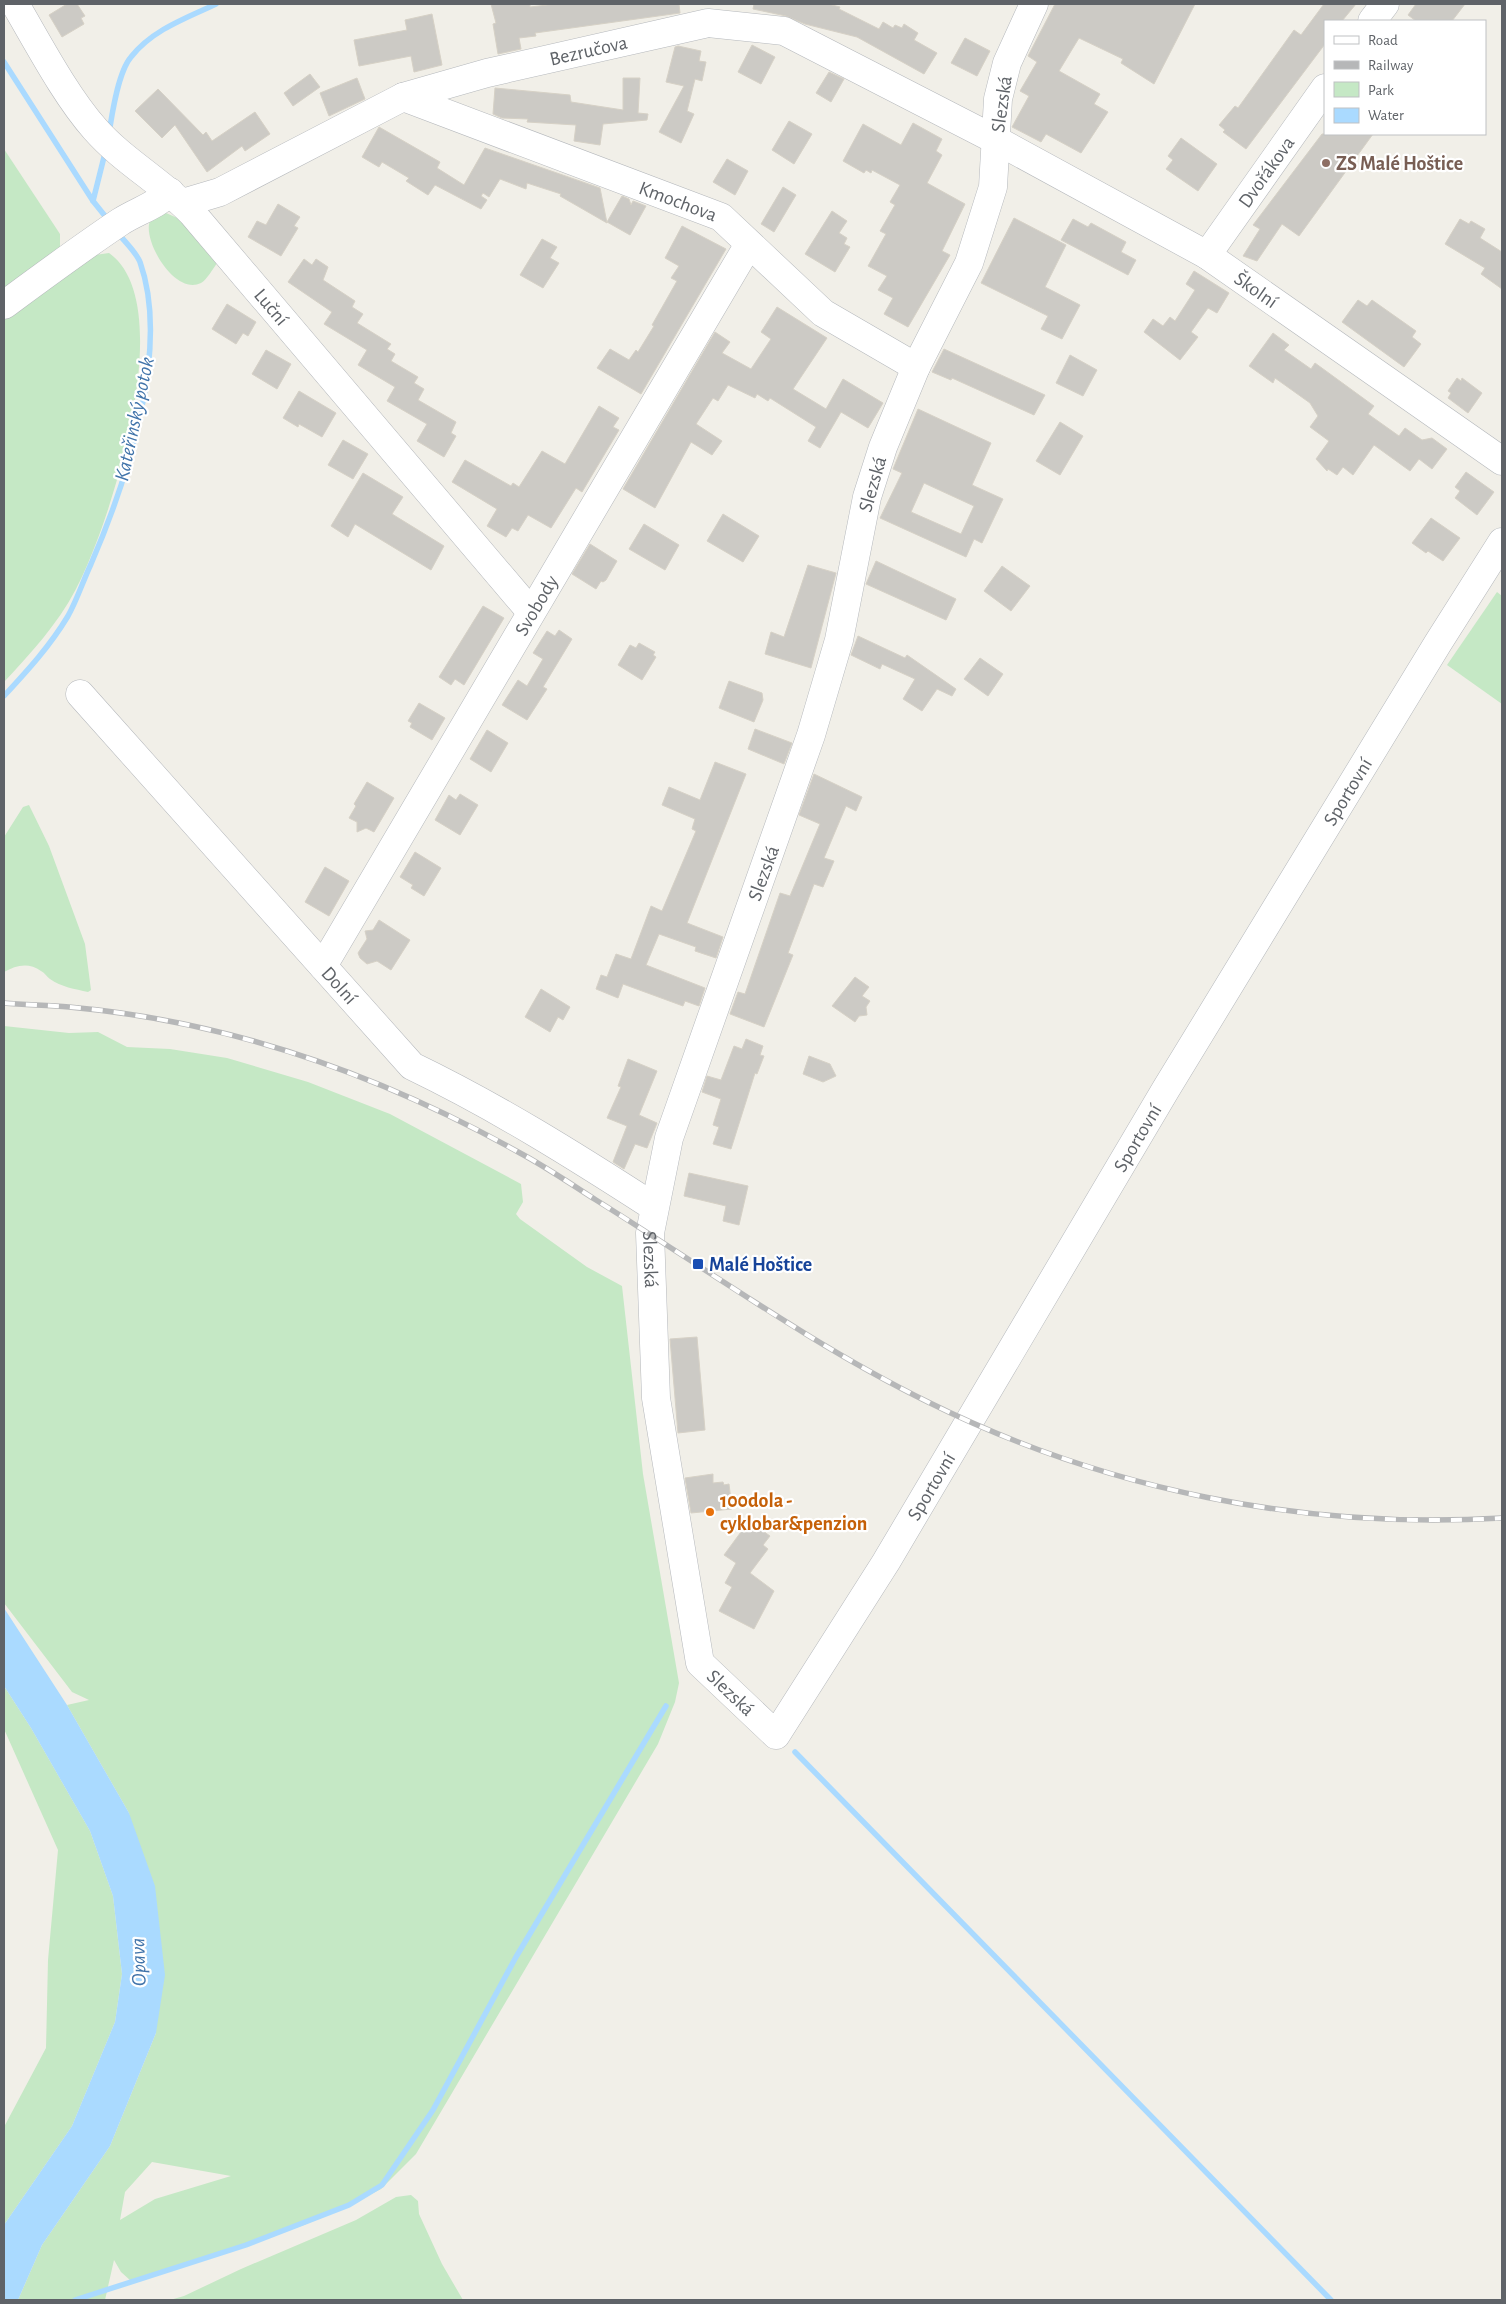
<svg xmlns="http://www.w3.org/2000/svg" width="1506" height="2304" viewBox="0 0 1506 2304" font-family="'Alegreya Sans',sans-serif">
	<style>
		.green { fill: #c5e8c5; fill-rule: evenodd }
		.water { fill: #aadaff }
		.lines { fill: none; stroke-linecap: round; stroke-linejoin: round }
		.stream { stroke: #aadaff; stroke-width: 5.5 }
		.building { fill: #cccac5; stroke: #d6d1c6; fill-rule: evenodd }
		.minor-casing { stroke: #b5b8bc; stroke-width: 29 }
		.minor { stroke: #fff; stroke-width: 28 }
		.rail-casing { stroke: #b6b7b8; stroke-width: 5.5 }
		.rail { stroke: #fff; stroke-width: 4; stroke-dasharray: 11; stroke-linecap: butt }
		.education-dot { fill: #8d6e63; stroke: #fff; stroke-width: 2 }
		.transit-dot { fill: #1a4fb4; stroke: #fff; stroke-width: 2 }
		.food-dot { fill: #e8710a; stroke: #fff; stroke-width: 2 }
		.labels { text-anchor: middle; stroke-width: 4.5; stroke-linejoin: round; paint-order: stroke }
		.street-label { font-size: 20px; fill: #5f6368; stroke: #fff }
		.education-label { font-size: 20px; font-weight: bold; fill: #785e54; stroke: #fff; text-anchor: start }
		.transit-label { font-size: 20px; font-weight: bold; fill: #164399; stroke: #fff; text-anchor: start }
		.food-label { font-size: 20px; font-weight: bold; fill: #c56008; stroke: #fff; text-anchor: start }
		.water-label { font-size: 21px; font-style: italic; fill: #4174aa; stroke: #fff }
	</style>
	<rect width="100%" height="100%" fill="#f1efe8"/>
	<g class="green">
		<polygon points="4,149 60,234 60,248 4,296"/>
		<path d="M166 213 182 220 218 262C213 268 207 280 201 283 174 296 142 239 150 221 152 215 160 214 166 213Z"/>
		<path d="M109 253C181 304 110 525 76 589 57 625 31 653 4 682V312L88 256Z"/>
		<polygon points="1497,592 1502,596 1502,704 1447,665"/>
		<path d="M29 805 49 846 85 944 91 990 88 992C75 989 61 987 50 979 47 977 45 973 41 971 29 962 16 965 4 972V837L23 807Z"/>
		<path d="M4 1026 69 1033 98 1032 127 1047 170 1049 227 1058 308 1082 390 1114 521 1184 523 1202 516 1214 520 1219 587 1267 622 1286 643 1474 679 1683 675 1702 658 1744 416 2154 381 2189 352 2204 304 2225 229 2252 131 2281 121 2272 114 2260 105 2300H18L42 2245 110 2146 156 2033 129 1813 67 1705 89 1700 72 1692 4 1603ZM152 2162 231 2176 155 2199 120 2220 125 2192Z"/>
		<polygon points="4,1686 31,1728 90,1831 113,1896 122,1974 115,2022 72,2126 4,2225 4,2127 46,2048 48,1960 58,1850 4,1729"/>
		<polygon points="411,2195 418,2201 419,2214 442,2264 463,2300 170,2300 184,2296 241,2269 356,2220 396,2197"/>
	</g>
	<polygon class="water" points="4,1608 67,1705 129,1813 155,1886 165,1975 156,2033 110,2146 42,2245 18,2300 4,2300 4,2225 72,2126 115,2022 122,1974 113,1896 90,1831 31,1728 4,1686"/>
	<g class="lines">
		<g class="stream">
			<polyline points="4,62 93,201 109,221"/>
			<path d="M110 127C113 108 119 71 131 57 152 30 186 18 216 4"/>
			<polyline points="93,201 104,157"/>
			<path d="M4 696C28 670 50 646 68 616 77 600 83 581 91 564 126 483 171 349 140 262 136 252 124 241 117 232"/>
			<polyline points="795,1752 1331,2300"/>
			<polyline points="75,2300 246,2245 349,2205 382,2185 433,2110 516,1957 666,1706"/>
		</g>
	</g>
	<g class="building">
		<polygon points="67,4 77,4 85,16 81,18 84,24 62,37 49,15"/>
		<polygon points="491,4 530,4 530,7 556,4 679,4 680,13 535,33 536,36 519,38 521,49 498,54 493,24 496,23"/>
		<polygon points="754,4 828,4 840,7 839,9 879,29 883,22 893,28 895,25 902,28 904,24 918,33 914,40 937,53 924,74 857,37 805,24 786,16 753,9"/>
		<polygon points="1055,4 1195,4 1154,84 1121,63 1123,59 1079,38 1059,71 1100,94 1094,104 1108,112 1081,153 1046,134 1041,142 1012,127 1029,96 1020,91 1037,62 1028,56"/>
		<polygon points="1324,4 1356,4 1342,21 1325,21 1325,44 1246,149 1223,132 1225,130 1219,125 1235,106 1238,108 1294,30 1301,35"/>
		<polygon points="1416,4 1465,4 1452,21 1416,21 1408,15"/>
		<polygon points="432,14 442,65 414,72 411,56 359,66 354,40 407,30 405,20"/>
		<polygon points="965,38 990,51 977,76 951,63"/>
		<polygon points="752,45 775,57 761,84 738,72"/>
		<polygon points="678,46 701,51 699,61 706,62 702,81 695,79 687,111 694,114 681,143 659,132 684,86 666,82 675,47"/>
		<polygon points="829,72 844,79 831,102 816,93"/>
		<polygon points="310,74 320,87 293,106 284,93"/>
		<polygon points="357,78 365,99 329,116 320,93"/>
		<polygon points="623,78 640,78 638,113 648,114 647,120 603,124 600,145 574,141 576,125 527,122 528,119 502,118 493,114 495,88 570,95 571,102 623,110"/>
		<polygon points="158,89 203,135 206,132 212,141 255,112 270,134 245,151 242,146 207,172 175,125 162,138 135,111"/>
		<polygon points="789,121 812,134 794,164 772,150"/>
		<polygon points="913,123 942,139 936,151 942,155 927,183 965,204 942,251 950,255 908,327 884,314 893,298 878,290 887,276 868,266 886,234 880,231 895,205 890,202 900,185 872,170 871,173 866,170 864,173 843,161 863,124 901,145"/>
		<polygon points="379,127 440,162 437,168 464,185 485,148 600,188 607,223 560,196 561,194 527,183 526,189 500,179 489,197 483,193 481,196 487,200 481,209 435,185 428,195 406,181 409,178 382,162 379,167 362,157"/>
		<polygon points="1322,134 1373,134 1299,236 1282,224 1257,261 1243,256 1260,229 1253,225"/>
		<polygon points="1181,138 1217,164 1198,191 1166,169 1173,160 1168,156"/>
		<polygon points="727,159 748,171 735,195 713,182"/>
		<polygon points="783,187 796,195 774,232 761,224"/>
		<polygon points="622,196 629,199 631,205 633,201 646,206 630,235 607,222"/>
		<polygon points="278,204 300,217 294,226 298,228 281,256 248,237 257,221 266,225"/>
		<polygon points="832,211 847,221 839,233 847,238 844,244 850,247 835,272 805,254"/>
		<polygon points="1014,218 1066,245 1045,287 1080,305 1062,339 1041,329 1048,316 981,283"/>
		<polygon points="1073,219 1088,227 1091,223 1126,242 1121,252 1136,260 1128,275 1061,240"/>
		<polygon points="1460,219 1469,224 1471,221 1485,229 1480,238 1502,252 1502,289 1481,274 1485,268 1445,244"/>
		<polygon points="682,226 726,249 641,394 597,368 610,349 629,360 636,350 638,352 654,326 652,325 677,281 671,278 679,266 665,258"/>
		<polygon points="542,239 557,247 550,258 559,263 543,288 520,275"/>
		<polygon points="304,259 312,265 316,259 328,267 323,280 355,301 352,307 363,314 357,323 391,344 387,349 395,354 391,361 418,377 414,383 424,389 418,400 456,422 451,433 456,436 444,457 417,441 427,424 387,401 395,387 358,365 367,350 324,324 332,312 288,282"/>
		<polygon points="1194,271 1229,293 1217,313 1208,308 1191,332 1198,337 1180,360 1144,332 1153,319 1163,326 1170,317 1175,321 1195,290 1186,284"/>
		<polygon points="1358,300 1367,306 1372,300 1416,331 1412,337 1421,344 1404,367 1342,322"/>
		<polygon points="227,304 256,322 248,336 243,333 236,344 212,329"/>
		<polygon points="777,307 827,338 793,389 826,409 843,379 883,403 868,428 841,412 820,448 808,441 816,427 770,398 768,401 757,394 755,398 728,385 718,401 713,398 696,424 722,441 712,455 691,442 655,508 623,489 715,332 730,342 722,353 751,369 771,339 761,332"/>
		<polygon points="1273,333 1289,345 1284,350 1311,369 1315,363 1374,406 1368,414 1399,436 1405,428 1422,440 1432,438 1447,449 1432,469 1419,459 1410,471 1374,445 1353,475 1343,467 1337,475 1328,469 1327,471 1316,459 1329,441 1310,427 1318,416 1310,403 1275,378 1273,383 1249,366"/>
		<polygon points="944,349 1045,395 1034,415 952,378 951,380 932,372"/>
		<polygon points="266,350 291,364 277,389 252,374"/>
		<polygon points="1070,355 1097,370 1083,396 1056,383"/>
		<polygon points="1457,378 1461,381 1462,378 1482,393 1468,413 1448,398 1451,393 1448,391"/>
		<polygon points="299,391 336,413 322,437 299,424 298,427 283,418"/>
		<polygon points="599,406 619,418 613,427 619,430 582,492 576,488 551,528 528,515 518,531 512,528 506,537 487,526 497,509 452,482 465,460 511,486 513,483 519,487 542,451 565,464"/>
		<path d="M918 409 991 443 972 485 1003 499 982 543 974 539 966 557 880 518 902 473 893 469ZM924 483 974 506 961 534 911 512Z"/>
		<polygon points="1060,422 1083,436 1060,475 1036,461"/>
		<polygon points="343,440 368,454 353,479 328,465"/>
		<polygon points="1466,472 1494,492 1477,515 1455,498 1460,491 1455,487"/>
		<polygon points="363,473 403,497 392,514 444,546 431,570 355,524 348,537 331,526"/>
		<polygon points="723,514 759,536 743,562 707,541"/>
		<polygon points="1431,518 1460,538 1443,561 1428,551 1426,553 1412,543"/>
		<polygon points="644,524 679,545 665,570 629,549"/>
		<polygon points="590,544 617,561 606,580 603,582 601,581 596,589 572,574"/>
		<polygon points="876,561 956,599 946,620 866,584"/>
		<polygon points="808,565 836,573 811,668 765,654 771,632 784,637"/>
		<polygon points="1002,566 1030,586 1011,611 984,591"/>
		<polygon points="483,606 504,618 464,685 455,679 451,685 439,677"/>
		<polygon points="559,630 572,639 543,687 547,689 527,720 502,705 518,680 527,686 543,659 533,653 547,631 555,636"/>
		<polygon points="858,636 905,658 907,655 956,689 952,696 937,689 922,711 903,699 915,679 882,664 880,669 851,655"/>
		<polygon points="639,643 655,652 653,655 656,657 642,680 618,665 630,645 636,648"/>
		<polygon points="980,658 1003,674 988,696 964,679"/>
		<polygon points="729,681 762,693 763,700 754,722 719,708"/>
		<polygon points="419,703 445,718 432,740 410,727 412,723 408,721"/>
		<polygon points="755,729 792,743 784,764 748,749"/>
		<polygon points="487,730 508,743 491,772 470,759"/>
		<polygon points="715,762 746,774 687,923 723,937 716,958 695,951 696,947 659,934 646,965 705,988 699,1006 685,1001 683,1006 623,984 618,998 596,989 601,975 607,977 616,954 631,959 651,906 662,911 696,831 692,829 695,819 662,805 669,787 700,800"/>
		<polygon points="814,774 862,797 856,811 846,806 824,858 834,861 823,887 814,884 788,953 793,955 764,1027 730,1014 738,992 745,994 780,893 790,896 820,824 799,815"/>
		<polygon points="367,782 394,798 374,832 366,828 357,832 357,822 349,818 356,806 354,804"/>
		<polygon points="460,794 478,805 460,835 435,820 449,795 456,800"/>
		<polygon points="415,852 441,868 424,896 411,888 413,885 400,877"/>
		<polygon points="325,867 349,881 329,916 305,902"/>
		<polygon points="379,920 410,940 391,970 377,961 367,964 360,958 358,953 367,939 365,931 373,930"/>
		<polygon points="855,977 869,987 862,996 870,1001 866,1007 867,1015 859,1016 855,1022 832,1006"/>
		<polygon points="541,989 570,1007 563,1020 558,1017 550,1032 525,1017"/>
		<polygon points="746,1039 763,1046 760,1055 764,1056 757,1074 755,1073 731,1149 713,1144 719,1127 713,1125 721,1099 702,1092 707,1076 721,1080 734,1046 742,1049"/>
		<polygon points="809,1056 830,1064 836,1076 823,1082 803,1074"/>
		<polygon points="628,1059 657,1071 639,1115 657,1123 647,1148 635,1144 624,1169 613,1162 627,1126 607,1118 621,1087 618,1086"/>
		<polygon points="689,1173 748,1186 739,1225 723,1221 726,1206 684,1196"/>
		<polygon points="697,1337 705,1430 678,1433 670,1339"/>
		<polygon points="713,1474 713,1483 723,1482 724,1485 729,1484 732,1509 691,1513 685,1478"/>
		<polygon points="749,1521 770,1536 763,1545 768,1549 750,1573 774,1591 754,1629 719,1611 732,1587 725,1583 736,1563 724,1555"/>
	</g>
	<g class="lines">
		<g class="minor-casing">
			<g id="minor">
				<path id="s1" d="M15 4C38 43 65 95 95 129 123 161 162 182 192 213L531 612"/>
				<path id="s2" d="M1034 4 1007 63 998 99 993 187 969 263 916 367 883 447 867 497 839 640 811 735 669 1138 650 1233 656 1398 700 1663 776 1735 886 1562 1166 1089 1438 643 1502 542"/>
				<polyline points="1372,21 1385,4"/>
				<path id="s3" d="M403 97 721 217 823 313 916 367"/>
				<path id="s4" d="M183 203 220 192 403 97 487 73 708 23 784 31 996 140 1207 255 1502 461"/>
				<path id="s5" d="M1207 255 1325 88"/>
				<path d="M4 305C42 277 81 248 120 222 137 211 156 206 170 192"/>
				<path id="s6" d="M80 694 412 1066C497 1107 575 1156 654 1207"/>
				<path id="s7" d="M323 966 749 244"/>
			</g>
		</g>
		<use href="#minor" class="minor"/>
		<g class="rail-casing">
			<path id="rail" d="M4 1003C25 1005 47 1005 69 1007 228 1021 381 1075 520 1153 546 1167 571 1184 596 1200 705 1268 814 1346 928 1402 1105 1490 1305 1530 1502 1518"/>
		</g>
		<use href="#rail" class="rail"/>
	</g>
	<circle class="education-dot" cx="1326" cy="163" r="5"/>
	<rect class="transit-dot" x="692" y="1258" width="12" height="12" rx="2.5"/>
	<circle class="food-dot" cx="710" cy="1512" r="5"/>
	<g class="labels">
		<g class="street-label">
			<text dy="7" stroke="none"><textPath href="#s4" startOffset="436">Bezručova</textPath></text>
			<text transform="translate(1001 104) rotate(-82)" y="7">Slezská</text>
			<text dy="7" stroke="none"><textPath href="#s5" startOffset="102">Dvořákova</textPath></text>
			<text dy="7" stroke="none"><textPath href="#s3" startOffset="294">Kmochova</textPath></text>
			<text dy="7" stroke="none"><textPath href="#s4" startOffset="1174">Školní</textPath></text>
			<text dy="7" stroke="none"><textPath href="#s1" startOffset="400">Luční</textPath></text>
			<text transform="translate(872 484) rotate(-74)" y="7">Slezská</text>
			<text dy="7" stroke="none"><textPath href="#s7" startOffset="419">Svobody</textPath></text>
			<text dy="7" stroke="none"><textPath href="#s2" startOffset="2936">Sportovní</textPath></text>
			<text transform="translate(763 873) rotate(-70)" y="7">Slezská</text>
			<text dy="7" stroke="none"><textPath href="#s6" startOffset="390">Dolní</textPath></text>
			<text dy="7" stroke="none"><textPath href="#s2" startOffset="2531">Sportovní</textPath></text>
			<text dy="7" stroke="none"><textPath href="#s2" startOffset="1321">Slezská</textPath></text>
			<text dy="7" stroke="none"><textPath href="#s2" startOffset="2126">Sportovní</textPath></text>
			<text dy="7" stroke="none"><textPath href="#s2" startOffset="1771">Slezská</textPath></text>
		</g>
		<g class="education-label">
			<text x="1336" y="170">ZS Malé Hoštice</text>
		</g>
		<g class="transit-label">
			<text x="709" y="1271">Malé Hoštice</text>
		</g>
		<g class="food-label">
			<text x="720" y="1507">100dola -<tspan x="720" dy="23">cyklobar&amp;penzion</tspan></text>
		</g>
		<g class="water-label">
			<text transform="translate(134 419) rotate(-78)" y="7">Kateřinský potok</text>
			<text transform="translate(138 1962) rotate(-92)" y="7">Opava</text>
		</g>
	</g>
	<rect width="1506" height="2304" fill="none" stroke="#5f6368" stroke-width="10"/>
	<rect x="1324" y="20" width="162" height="115" fill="#ffffff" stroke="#bfc1c3"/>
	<rect x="1334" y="36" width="25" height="8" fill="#ffffff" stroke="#bfc1c3"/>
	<text x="1368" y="45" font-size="15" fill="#5f6368">Road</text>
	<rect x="1334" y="61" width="25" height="8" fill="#b6b7b8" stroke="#bfc1c3"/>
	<text x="1368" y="70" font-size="15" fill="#5f6368">Railway</text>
	<rect x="1334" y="82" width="25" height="15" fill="#c5e8c5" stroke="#bfc1c3"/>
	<text x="1368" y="95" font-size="15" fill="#5f6368">Park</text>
	<rect x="1334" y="108" width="25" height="15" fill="#aadaff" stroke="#bfc1c3"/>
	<text x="1368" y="120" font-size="15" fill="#5f6368">Water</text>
</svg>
